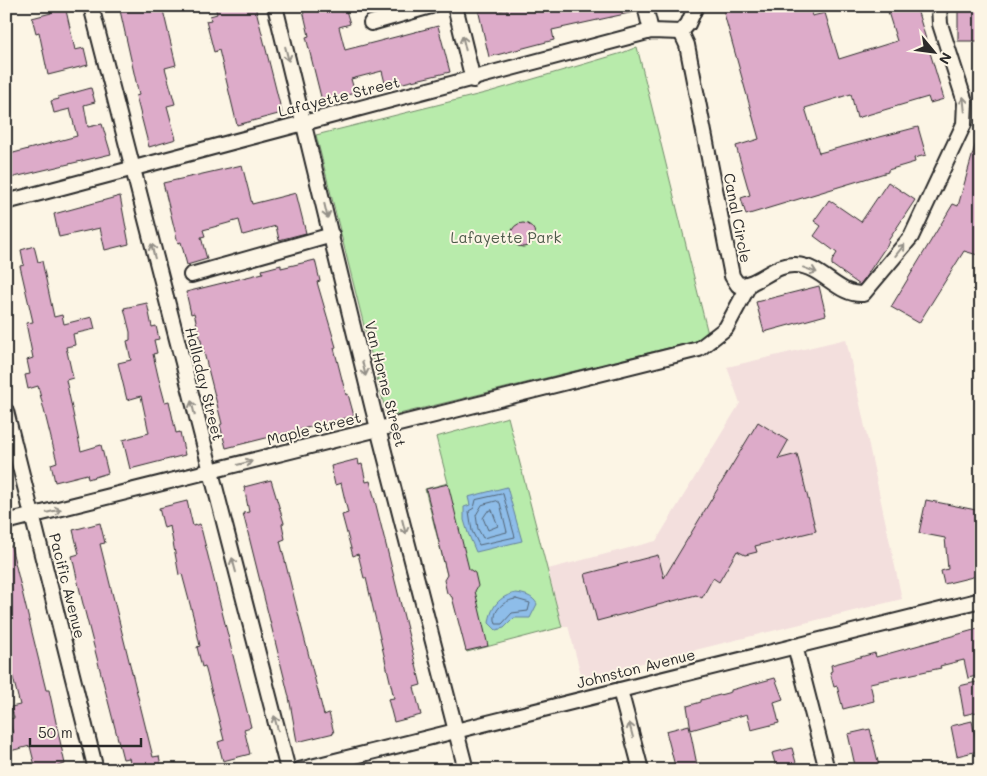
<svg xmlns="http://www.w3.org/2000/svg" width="987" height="776" viewBox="0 0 987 776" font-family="Mali,sans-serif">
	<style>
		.built { fill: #f3dfdd }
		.green { fill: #b8ebab; stroke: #728b6b }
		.water { fill: #8ebde9; stroke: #66839d }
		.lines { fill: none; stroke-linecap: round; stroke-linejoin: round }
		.shore { stroke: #536577; stroke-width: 1 }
		.building { fill: #ddabc9; stroke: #2b2b2b }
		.minor-casing { stroke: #2b2b2b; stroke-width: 18 }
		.minor { stroke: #fcf5e5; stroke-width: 14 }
		.oneway { stroke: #949088 }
		.labels { text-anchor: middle; stroke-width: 4; stroke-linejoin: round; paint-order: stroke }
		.street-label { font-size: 15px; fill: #2b2b2b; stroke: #fcf5e5 }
		.park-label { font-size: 15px; fill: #4e5b4b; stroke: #fcf5e5 }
	</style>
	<rect width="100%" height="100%" fill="#fcf5e5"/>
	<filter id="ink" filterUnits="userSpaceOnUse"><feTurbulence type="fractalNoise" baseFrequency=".02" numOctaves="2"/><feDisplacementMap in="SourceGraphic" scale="10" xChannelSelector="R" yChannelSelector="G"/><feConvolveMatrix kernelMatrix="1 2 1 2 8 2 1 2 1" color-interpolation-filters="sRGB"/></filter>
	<g filter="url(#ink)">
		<polygon class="built" points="846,339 902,599 582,678 568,626 562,627 548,569 656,541 740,403 727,367"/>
		<g class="green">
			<polygon points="637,47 709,338 387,417 316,135 489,92 622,53"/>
			<polygon points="508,417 562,627 467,652 425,489 448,483 436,437"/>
		</g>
		<g class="water">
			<polygon points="507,487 522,541 476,552 468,533 464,520 464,507 470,505 468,497"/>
			<path d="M516 593C524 594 533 596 537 604L530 618H514L504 628 496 630 489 623C491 607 499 596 516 593Z"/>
		</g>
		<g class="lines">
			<g class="shore">
				<polygon points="503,494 515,537 479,545 472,531 469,511 474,508 476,500"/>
				<polygon points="497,501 500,503 507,532 483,538 478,529 476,515 482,505"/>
				<polygon points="492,510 498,526 488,530 483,518 487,512"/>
				<path d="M516 599 530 603 528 611 512 613 502 624H496C491 611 504 600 516 599Z"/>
			</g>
		</g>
		<g class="building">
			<polygon points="49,6 65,6 75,50 84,48 88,65 48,75 39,32 36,33 32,18 51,13"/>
			<polygon points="119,6 162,6 176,65 165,68 175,104 167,106 176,139 149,147 136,96 139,95"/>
			<polygon points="215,6 255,6 282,113 237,125 219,50 214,52 206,21 211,20 210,16 217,14"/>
			<polygon points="302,6 340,6 341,12 346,10 350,24 339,27 345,50 438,26 450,72 386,87 382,71 351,79 355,93 322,101 306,37 309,36"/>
			<polygon points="491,6 499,6 500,11 519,6 634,6 634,12 552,30 554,40 489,57 478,9"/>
			<polygon points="722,6 810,6 812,16 825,13 839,59 897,41 888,12 895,9 894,6 916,6 944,99 930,103 928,97 857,118 851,94 805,108 819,153 918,127 926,155 914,158 915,162 888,170 888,172 746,215 741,198 750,195 736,146 759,139"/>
			<rect x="958" y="6" width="23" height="35"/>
			<polygon points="91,88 95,102 84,105 88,127 102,124 111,154 6,179 6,155 77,136 70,109 54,113 51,101 59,99 58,97"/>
			<polygon points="976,142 981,142 981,256 964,251 919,323 891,307 953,204 958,206"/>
			<polygon points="242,165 252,204 296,193 306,233 279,240 276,226 243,235 239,220 203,230 205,236 201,237 207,259 187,265 181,242 178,243 163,183"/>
			<polygon points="888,182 915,200 888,241 889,242 860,285 832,265 832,261 837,253 814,236 821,226 814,221 829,200 861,222"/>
			<polygon points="120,196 129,244 105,250 100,228 59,237 54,214"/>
			<circle cx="523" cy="235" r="12"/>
			<polygon points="34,246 38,262 42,261 54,317 62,315 64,324 92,317 95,329 73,334 75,345 66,347 73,378 66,380 81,451 101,445 108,473 88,479 87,474 55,482 51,464 57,462 38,386 28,389 25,375 30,374 27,360 33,358 26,323 33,322 20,266 24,265 21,250"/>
			<polygon points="315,260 320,281 317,282 336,347 334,348 346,395 348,394 354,416 226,448 220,425 222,424 194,313 191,314 186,292 263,273 262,270 281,265 281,268"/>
			<polygon points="819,286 826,315 764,332 756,302"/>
			<polygon points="147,303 152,327 156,326 159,339 154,340 157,353 153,354 158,376 165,402 169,401 176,433 180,432 185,455 130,469 123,440 149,433 141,396 127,400 118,363 131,360 127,341 130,340 130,332 124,308"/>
			<polygon points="758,422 788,441 778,459 797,454 816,531 755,546 757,552 745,555 737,551 719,582 713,578 702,598 696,595 597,621 585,574 658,555 664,578"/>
			<polygon points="358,459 359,465 362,464 366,482 370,481 421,685 414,687 421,715 394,722 388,699 394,698 366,578 364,578 358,554 353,556 342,515 348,513 341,483 335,485 331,466"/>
			<polygon points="271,480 284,523 282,524 285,539 280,541 300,621 324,715 329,713 334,733 297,742 289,697 243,513 249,512 244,487"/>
			<polygon points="448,484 469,569 475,573 478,586 475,591 488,646 466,651 452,597 447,593 444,580 447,575 426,489"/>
			<polygon points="926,500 981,511 981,575 944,584 941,571 948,569 945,538 919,533"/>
			<polygon points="187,501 193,526 200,524 251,727 244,729 250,754 223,761 218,742 224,740 205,666 202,667 197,647 200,646 195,623 182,574 179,575 170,526 164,528 159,508"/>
			<polygon points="100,523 105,543 100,544 147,733 153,757 159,756 162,770 132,770 129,758 123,759 82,600 72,556 79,554 73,530"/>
			<polygon points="6,546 11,546 46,690 49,690 65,764 42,770 36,770 30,746 6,752 6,736 13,734 9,719 14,718 11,707 20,705 11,670 6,671"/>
			<polygon points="981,628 981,675 968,678 964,660 940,666 941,668 870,683 874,701 843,709 837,686 834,687 830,672 832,671 831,665 875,653 876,657"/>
			<polygon points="775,678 783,699 774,702 779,723 751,730 747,714 691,730 687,706 701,702 701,700 731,692 731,690"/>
			<polygon points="981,681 981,711 964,715 959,686"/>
			<polygon points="972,721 978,751 957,756 951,726"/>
			<polygon points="689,725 698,770 676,770 666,731"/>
			<polygon points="870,729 880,770 856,770 848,734"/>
			<polygon points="792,748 798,770 777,770 772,753"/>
		</g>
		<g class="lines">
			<g class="minor-casing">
				<g id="minor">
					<polyline points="91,6 288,770"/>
					<polyline points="275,6 373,409 466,770"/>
					<polyline points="455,6 473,80"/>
					<polyline points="645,6 651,31"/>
					<polyline points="371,23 431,6"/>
					<path d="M681 32 687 45 732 276 738 285C759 286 774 263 796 265 822 266 838 296 863 294L911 237 964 124 965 102 940 24 939 6"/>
					<polyline points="681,32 688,24 696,6"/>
					<polyline points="6,202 651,31 681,32"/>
					<polyline points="191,275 332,235"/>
					<polyline points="6,411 96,770"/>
					<polyline points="6,522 699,349 726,328 749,285"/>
					<polyline points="795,646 827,770"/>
					<polyline points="620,690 641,770"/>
					<polyline points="299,770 981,600"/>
				</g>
			</g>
			<use href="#minor" class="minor"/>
		</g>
		<defs><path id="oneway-shaft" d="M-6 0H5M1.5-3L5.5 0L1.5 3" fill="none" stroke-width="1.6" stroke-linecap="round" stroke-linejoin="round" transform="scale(1.25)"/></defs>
		<g class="oneway">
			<use href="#oneway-shaft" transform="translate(464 43) rotate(-103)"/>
			<use href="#oneway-shaft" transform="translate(287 54) rotate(76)"/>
			<use href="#oneway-shaft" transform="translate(964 104) rotate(-96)"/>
			<use href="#oneway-shaft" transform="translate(326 211) rotate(77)"/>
			<use href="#oneway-shaft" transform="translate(900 250) rotate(-52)"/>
			<use href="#oneway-shaft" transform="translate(153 251) rotate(-104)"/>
			<use href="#oneway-shaft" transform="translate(810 270) rotate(20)"/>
			<use href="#oneway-shaft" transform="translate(364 369) rotate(77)"/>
			<use href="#oneway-shaft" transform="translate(193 408) rotate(-104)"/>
			<use href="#oneway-shaft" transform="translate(245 463) rotate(-14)"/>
			<use href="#oneway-shaft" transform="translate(54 511) rotate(-14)"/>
			<use href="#oneway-shaft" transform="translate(404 527) rotate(76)"/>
			<use href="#oneway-shaft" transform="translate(234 565) rotate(-105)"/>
			<use href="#oneway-shaft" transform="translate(276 723) rotate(-105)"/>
			<use href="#oneway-shaft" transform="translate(631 730) rotate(-105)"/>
		</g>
	</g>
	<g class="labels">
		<g class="street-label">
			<text transform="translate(339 97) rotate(-14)" y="5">Lafayette Street</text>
			<text transform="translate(737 218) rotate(79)" y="5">Canal Circle</text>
			<text transform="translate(204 384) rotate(76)" y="5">Halladay Street</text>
			<text transform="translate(385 384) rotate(76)" y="5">Van Horne Street</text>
			<text transform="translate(314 429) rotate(-14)" y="5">Maple Street</text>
			<text transform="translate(67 586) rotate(76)" y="5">Pacific Avenue</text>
			<text transform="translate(636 669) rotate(-14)" y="5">Johnston Avenue</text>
		</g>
		<g class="park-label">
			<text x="506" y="243">Lafayette Park</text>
		</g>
	</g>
	<rect width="987" height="776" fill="none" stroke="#fcf5e5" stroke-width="25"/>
	<rect x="12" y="12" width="962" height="751" fill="none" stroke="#2b2b2b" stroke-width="2" filter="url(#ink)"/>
	<g transform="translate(934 52) rotate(119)" stroke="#fcf5e5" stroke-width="4" paint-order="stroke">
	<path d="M0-4L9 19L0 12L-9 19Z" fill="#2b2b2b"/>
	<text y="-8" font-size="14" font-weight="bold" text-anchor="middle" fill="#2b2b2b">N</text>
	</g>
	<path d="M30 738v8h111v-8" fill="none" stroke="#2b2b2b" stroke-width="2.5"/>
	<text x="38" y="738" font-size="15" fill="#2b2b2b" stroke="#fcf5e5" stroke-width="4" paint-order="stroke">50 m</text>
</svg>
